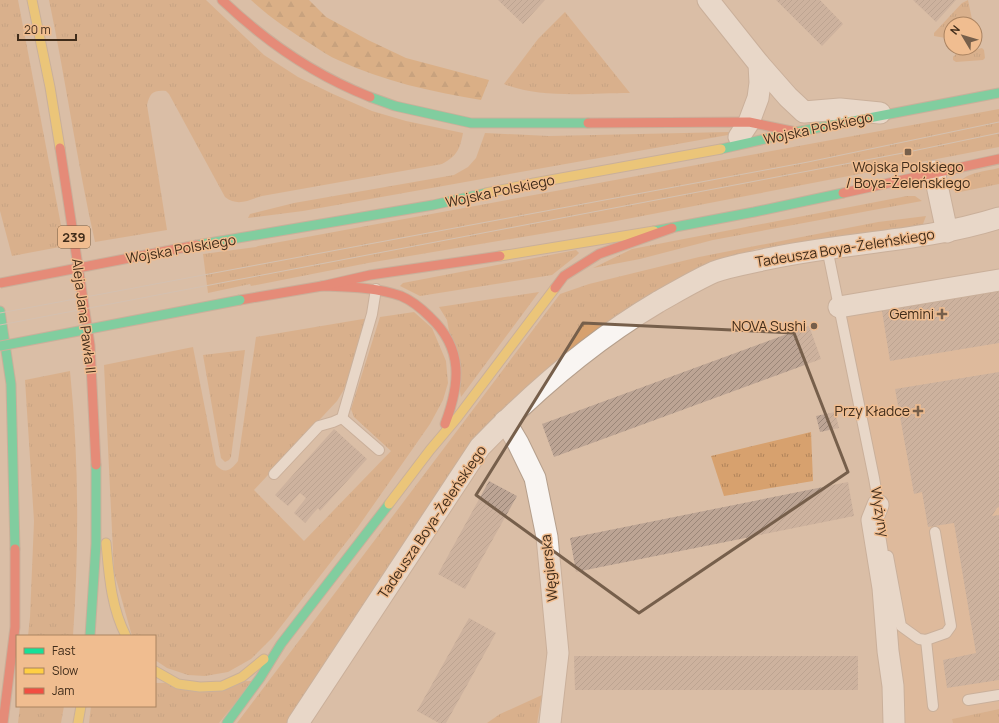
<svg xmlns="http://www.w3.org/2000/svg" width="999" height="723" viewBox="0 0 999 723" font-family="Manrope,sans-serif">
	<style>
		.built { fill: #e3b791 }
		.grass { fill: url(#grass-tufts) }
		.forest { fill: url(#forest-firs) }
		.building { fill: url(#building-hatch) }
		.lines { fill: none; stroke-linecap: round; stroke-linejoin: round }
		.lane-casing { stroke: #b59f8c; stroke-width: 12 }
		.street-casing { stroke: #b59f8c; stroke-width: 23 }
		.fast-casing { stroke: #b59f8c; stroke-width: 11 }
		.slow-casing { stroke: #b59f8c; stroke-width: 11 }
		.jam-casing { stroke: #b59f8c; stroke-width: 11 }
		.lane { stroke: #f9f5f2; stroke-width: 10 }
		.street { stroke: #f9f5f2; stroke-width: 21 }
		.fast { stroke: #16e098; stroke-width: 9 }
		.slow { stroke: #ffcf43; stroke-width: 9 }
		.jam { stroke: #f24e42; stroke-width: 9 }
		.tram { stroke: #cdc5bd; stroke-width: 1 }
		.fast-bridge-casing { stroke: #b59f8c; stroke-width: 11; stroke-linecap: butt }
		.jam-bridge-casing { stroke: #b59f8c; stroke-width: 11; stroke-linecap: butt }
		.fast-bridge { stroke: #16e098; stroke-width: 9 }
		.jam-bridge { stroke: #f24e42; stroke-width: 9 }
		.marked { fill: none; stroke: #765f4b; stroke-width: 3; stroke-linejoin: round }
		.poi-dot { fill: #765f4b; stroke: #f0bd90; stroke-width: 1.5 }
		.labels { text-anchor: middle; stroke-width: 3; stroke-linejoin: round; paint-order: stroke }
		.shield { fill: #f0bd90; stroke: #75583d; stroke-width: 1 }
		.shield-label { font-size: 13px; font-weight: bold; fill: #402c1a }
		.street-label { font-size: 14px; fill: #402c1a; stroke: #f0bd90 }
		.poi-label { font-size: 14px; fill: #402c1a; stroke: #f0bd90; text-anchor: end }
	</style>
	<defs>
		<pattern id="grass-tufts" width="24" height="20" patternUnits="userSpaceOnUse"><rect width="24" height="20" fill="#d7a16e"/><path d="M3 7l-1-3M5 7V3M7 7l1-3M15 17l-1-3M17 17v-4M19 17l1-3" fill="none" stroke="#b0835a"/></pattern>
		<pattern id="forest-firs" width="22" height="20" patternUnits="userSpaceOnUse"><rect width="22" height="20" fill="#d99e60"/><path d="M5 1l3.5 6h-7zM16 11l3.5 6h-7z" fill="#b1814e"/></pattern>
		<pattern id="building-hatch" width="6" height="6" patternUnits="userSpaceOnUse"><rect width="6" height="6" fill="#bca494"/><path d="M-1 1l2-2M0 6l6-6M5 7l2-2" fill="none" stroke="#9a8678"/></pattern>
	</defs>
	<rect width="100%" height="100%" fill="#dabea6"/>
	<polygon class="built" points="999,280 999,709 953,719 953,723 894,723 878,505 839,307"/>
	<g class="grass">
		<polygon points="0,0 18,0 65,246 12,256 0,211"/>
		<path d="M49 0H206L264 55 298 77 333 94 372 111 406 121 463 133C460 149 457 156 442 164L262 196C248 200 238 207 225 197L169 94 166 91C153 90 150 93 147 105L167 230 95 242C77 162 66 81 49 0Z"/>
		<polygon points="968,0 973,24 951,24 951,39 934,36 934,33 962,3"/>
		<path d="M565 12 630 93C592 93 539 99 504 84L538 39Z"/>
		<polygon points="982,48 984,50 985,58 983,60 956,62 953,60 953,57 956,54"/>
		<polygon points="999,109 999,147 611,222 368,263 251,286 250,284 208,293 203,254 256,247 258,246"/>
		<polygon points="729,132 728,135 303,211 248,218 250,214 294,203 454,175 468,167 476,158 485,133 549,136"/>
		<path d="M999 168V184L955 193C956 173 983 172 999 168Z"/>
		<polygon points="907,196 915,196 922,201 713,240 640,259 593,268 632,249"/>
		<polygon points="926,216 923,224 913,230 856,235 756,249 712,265 508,405 314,681 287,723 237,723 560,294 589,284 699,257 878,222"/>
		<polygon points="576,250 579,253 576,256 552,275 420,296 400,286 403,283"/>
		<polygon points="539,292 461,397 447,320 439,307"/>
		<path d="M414 312 432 328 446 361 448 383 443 400 430 424 358 527 272 638 251 659 228 672 205 676 188 675 167 668 155 660V636H132L114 572 104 365 193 347 216 465C225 475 231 470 238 461L256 337 369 318 351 378 337 401 254 490 304 541 391 451 354 417 351 409 380 317Z"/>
		<polygon points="245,350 231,457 229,460 225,462 221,458 203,355"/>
		<path d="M70 371C79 459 79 548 73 636H28L30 617 34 521 25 380Z"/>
		<polygon points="811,432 813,481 724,496 711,456"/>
		<polygon points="253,681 219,723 89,723 91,706 155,706 155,683"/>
		<polygon points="542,695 537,723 487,723 500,714"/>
		<polygon points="20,706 64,706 61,723 18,723"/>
		<polygon points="999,709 999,723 953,723 952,719"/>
	</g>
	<path class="forest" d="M251 0H309L326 17 368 40 406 58 489 80 481 100C432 92 383 81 338 60 330 57 322 51 314 46 292 32 270 18 251 0Z"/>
	<g class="building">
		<polygon points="498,0 545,0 523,24"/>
		<polygon points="776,0 820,0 843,24 822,46"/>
		<polygon points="913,0 956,0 936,22"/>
		<polygon points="999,285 999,343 890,361 881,305"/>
		<polygon points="809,326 821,359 554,457 542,424"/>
		<polygon points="999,372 999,507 997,508 992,516 999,515 999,680 947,688 943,660 976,653 954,523 928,527 922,492 914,494 895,389"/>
		<polygon points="835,412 839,428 820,432 816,416"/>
		<polygon points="334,429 367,459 320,511 318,508 305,523 294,513 306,498 300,493 288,506 275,495"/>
		<polygon points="489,481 517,496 465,589 438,574"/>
		<polygon points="848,482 854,516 576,572 570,538"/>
		<polygon points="469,618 496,633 446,723 439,723 417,711"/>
		<polygon points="574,656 858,656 858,690 575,690"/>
	</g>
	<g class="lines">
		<g class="lane-casing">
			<g id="lane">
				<polyline points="827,248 874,478 879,507"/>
				<polyline points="342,418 379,450"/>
				<polyline points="274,474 319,426 333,422 342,418 372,314 376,289"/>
				<polyline points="888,556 901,626 919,639 926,640 946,633 951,626 935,532"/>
				<polyline points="926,640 933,706"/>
				<polyline points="968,700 999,695"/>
			</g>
		</g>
		<g class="street-casing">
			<g id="street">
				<polyline points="708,0 759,64 760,83 758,98 749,122 739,137"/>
				<polyline points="759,64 788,97 804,112 840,109 880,113"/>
				<polyline points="934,171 947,232"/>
				<polyline points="839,307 999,280"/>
				<polyline points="505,421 518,443 535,478 547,537 558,653 550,723"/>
				<polyline points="878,505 872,520 883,588 888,651 893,686 894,723"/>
				<path d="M298 723 480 447C533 392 592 341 658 302 676 292 694 281 714 272 727 267 744 264 758 261 838 242 920 243 999 218"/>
			</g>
		</g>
		<g class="fast-casing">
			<g id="fast">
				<polyline points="370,97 395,106 471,123 588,123"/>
				<polyline points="721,149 796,132 999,93"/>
				<polyline points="654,231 754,212 843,193"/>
				<polyline points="197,245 433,205 486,193"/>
				<polyline points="0,311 11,384 15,549"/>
				<polyline points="90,636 96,544 96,465"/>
				<polyline points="227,723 260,678 281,644 389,504"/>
			</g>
		</g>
		<g class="slow-casing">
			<g id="slow">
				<polyline points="32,0 50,87 60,148"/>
				<polyline points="486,193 534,183 721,149"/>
				<polyline points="500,256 654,231"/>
				<polyline points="389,504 430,450 457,418 555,288"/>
				<path d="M106 543C109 575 111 607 126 636"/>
				<polyline points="155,671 178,684 200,687 222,686 242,677 264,659"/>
				<polyline points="78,723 81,706"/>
			</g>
		</g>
		<g class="jam-casing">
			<g id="jam">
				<path d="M222 0C265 41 314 75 370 97"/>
				<polyline points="588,123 749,122 796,132"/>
				<polyline points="60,148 90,345 96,465"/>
				<polyline points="843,193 999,159"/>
				<path d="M322 286C348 287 376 287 401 296 413 301 421 308 430 317 464 349 460 384 445 424"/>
				<polyline points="555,288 564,276 599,254 672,228"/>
				<polyline points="240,300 322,286 370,275 500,256"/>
				<polyline points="3,723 15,627 15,549"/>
			</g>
		</g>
		<use href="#lane" class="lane"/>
		<use href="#street" class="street"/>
		<use href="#fast" class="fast"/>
		<use href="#slow" class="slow"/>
		<use href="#jam" class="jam"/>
		<g class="tram">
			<polyline points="0,313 808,162 999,122"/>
			<polyline points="0,325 908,152 999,133"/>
		</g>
		<g class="fast-bridge-casing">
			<polyline id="fast-bridge" points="0,346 240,300"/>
		</g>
		<g class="jam-bridge-casing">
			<polyline id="jam-bridge" points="0,283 197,245"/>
		</g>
		<use href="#fast-bridge" class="fast-bridge"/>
		<use href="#jam-bridge" class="jam-bridge"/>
	</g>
	<path d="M0 0H999V723H0ZM583 323 794 333 848 472 639 613 476 495Z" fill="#dabea6" fill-opacity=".55" fill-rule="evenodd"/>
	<path class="marked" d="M583 323 794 333 848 472 639 613 476 495Z"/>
	<g class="poi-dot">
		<rect x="904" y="148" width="8" height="8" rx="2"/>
		<path d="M940 308h4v4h4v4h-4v4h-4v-4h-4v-4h4z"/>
		<circle cx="814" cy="326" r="4"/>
		<path d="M916 405h4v4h4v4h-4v4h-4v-4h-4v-4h4z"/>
	</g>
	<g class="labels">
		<rect class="shield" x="58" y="226" width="32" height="22" rx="3"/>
		<g class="shield-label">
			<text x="74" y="242">239</text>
		</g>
		<g class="street-label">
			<text transform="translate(818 128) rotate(-12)" y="5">Wojska Polskiego</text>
			<text transform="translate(500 191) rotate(-12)" y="5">Wojska Polskiego</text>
			<text transform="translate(845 248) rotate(-9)" y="5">Tadeusza Boya-Żeleńskiego</text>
			<text transform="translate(181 249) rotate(-10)" y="5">Wojska Polskiego</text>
			<text transform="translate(84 316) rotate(83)" y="5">Aleja Jana Pawła II</text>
			<text transform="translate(880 512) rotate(80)" y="5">Wyżyny</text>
			<text transform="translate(432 522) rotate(-56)" y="5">Tadeusza Boya-Żeleńskiego</text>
			<text transform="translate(549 568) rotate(-96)" y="5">Węgierska</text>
		</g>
		<g class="poi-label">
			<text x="908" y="172" text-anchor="middle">Wojska Polskiego<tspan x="908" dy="16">/ Boya-Żeleńskiego</tspan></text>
			<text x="934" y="319">Gemini</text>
			<text x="806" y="331">NOVA Sushi</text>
			<text x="910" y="416">Przy Kładce</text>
		</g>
	</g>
	<rect x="16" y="635" width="140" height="72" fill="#f0bd90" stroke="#aa8361"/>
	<rect x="24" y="648" width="20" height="6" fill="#16e098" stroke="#aa8361"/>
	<text x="52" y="655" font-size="12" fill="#402c1a">Fast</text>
	<rect x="24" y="668" width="20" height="6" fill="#ffcf43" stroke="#aa8361"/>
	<text x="52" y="675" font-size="12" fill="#402c1a">Slow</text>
	<rect x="24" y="688" width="20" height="6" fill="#f24e42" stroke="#aa8361"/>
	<text x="52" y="695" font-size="12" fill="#402c1a">Jam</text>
	<g transform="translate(963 36) rotate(308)"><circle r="19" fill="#f0bd90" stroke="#aa8361"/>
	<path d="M0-3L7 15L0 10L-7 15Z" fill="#765f4b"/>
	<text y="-6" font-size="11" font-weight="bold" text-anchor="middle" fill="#402c1a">N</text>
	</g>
	<path d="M18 34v6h58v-6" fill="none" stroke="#402c1a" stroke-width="2"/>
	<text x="24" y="34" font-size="12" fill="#402c1a" stroke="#f0bd90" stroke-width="3" paint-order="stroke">20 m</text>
</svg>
